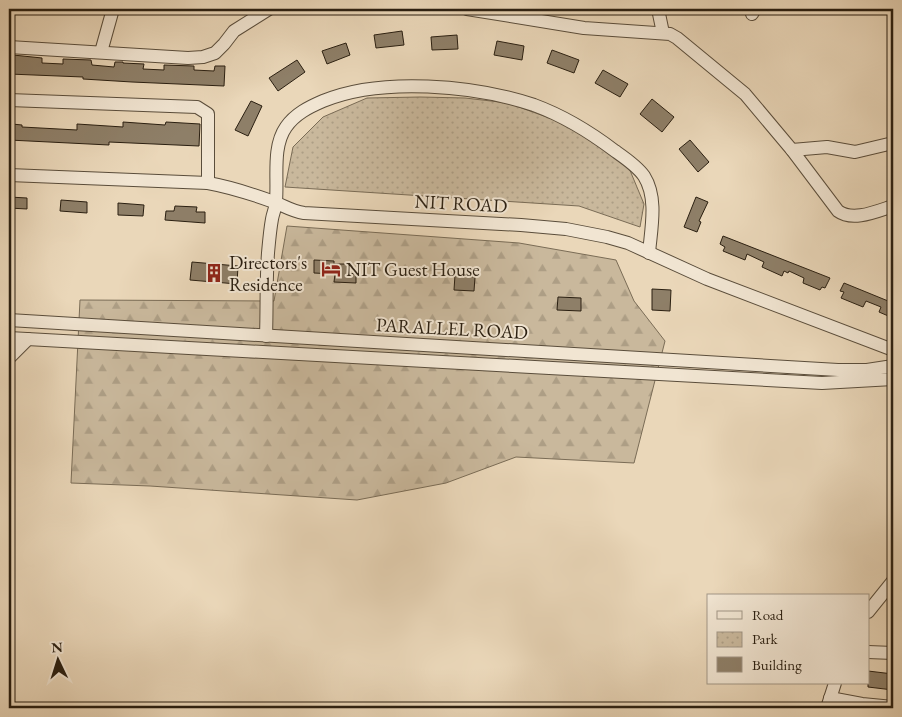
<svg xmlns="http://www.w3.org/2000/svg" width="902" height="717" viewBox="0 0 902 717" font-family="'EB Garamond',serif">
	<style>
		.forest { fill: url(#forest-firs); stroke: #7a6c56 }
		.park { fill: url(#park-dots); stroke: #7a6c56 }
		.building { fill: #8e7f68; stroke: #2a1f11 }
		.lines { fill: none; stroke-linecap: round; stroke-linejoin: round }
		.minor-casing { stroke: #5a4d3b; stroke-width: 14 }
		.minor { stroke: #f1e5d2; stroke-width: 12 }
		.labels { text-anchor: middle; stroke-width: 4; stroke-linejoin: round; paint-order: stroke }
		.street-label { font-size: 19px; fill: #2a1f11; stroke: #f1e5d2 }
		.poi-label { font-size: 19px; fill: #2a1f11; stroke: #f1e5d2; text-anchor: start }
	</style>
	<defs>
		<pattern id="forest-firs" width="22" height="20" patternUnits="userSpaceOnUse" patternTransform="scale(1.25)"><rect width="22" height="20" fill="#c9b89c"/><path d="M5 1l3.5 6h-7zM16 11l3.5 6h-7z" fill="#ad9e85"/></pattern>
		<pattern id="park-dots" width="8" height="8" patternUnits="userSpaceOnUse" patternTransform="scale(1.25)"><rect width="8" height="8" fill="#c9b89c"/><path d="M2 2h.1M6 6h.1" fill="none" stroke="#ad9e85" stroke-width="1.8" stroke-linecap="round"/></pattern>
	</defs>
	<rect width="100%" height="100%" fill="#ead7b9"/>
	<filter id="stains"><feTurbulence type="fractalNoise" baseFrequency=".004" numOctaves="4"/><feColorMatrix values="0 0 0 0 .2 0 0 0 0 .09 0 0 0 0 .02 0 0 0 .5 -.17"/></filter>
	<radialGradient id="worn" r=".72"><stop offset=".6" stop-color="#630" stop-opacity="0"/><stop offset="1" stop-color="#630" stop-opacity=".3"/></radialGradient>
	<polygon class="forest" points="287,226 519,243 616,260 634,301 665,341 634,463 516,457 446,483 357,500 150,486 71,483 80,300 274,301"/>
	<polygon class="park" points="420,97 465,98 508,103 563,123 597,144 629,168 644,204 640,227 579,206 285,187 293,147 323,117 367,98"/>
	<g class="building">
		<polygon points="402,31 404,45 376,48 374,35"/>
		<polygon points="457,35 458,49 432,50 431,37"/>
		<polygon points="497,41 524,46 522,60 494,55"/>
		<polygon points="346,43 350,55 327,64 322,51"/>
		<polygon points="552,50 579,60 574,73 547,63"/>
		<polygon points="13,55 42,58 42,63 63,64 63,59 91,60 92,65 114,67 115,62 123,62 123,63 144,64 143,69 164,70 164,65 194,66 194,70 214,71 215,66 225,66 224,86 132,82 83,79 83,77 9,74 9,60 13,61"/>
		<polygon points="297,60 305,72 278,91 269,78"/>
		<polygon points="603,70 628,84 620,97 595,83"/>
		<polygon points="652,99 674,117 662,132 640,114"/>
		<polygon points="251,101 262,106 248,136 235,130"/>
		<polygon points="123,122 165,125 166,122 200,124 199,146 109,142 109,145 9,140 9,129 12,129 12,124 22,125 22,127 77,130 77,124 123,127"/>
		<polygon points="690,140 709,162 698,172 679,149"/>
		<polygon points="9,197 27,198 27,209 9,208"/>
		<polygon points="696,197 708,202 699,221 701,222 697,232 684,227"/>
		<polygon points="61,200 87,202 87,213 60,211"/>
		<polygon points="118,203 144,205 143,216 118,215"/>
		<polygon points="175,206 197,207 196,212 205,212 205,223 165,220 166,211 174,211"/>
		<polygon points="723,236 830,278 825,288 822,287 820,290 803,283 804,278 789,271 788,273 784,271 782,276 762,267 764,262 747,254 745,260 723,251 725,247 720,244"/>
		<polygon points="314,260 334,261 334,264 348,264 348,273 356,274 356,283 334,282 335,274 314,273"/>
		<polygon points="192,262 238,266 237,284 190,280"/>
		<polygon points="455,275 475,277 474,291 454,290"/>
		<polygon points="844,283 893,303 893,318 879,312 881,307 866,301 863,307 841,298 844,292 840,291"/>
		<polygon points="652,289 671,290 670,311 652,310"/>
		<polygon points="558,297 581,298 581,311 557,310"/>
		<polygon points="868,671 893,674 893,690 868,687"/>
	</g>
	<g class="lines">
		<g class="minor-casing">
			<g id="minor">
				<path d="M467 9 584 28 670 34 677 38 745 94 792 150 838 211C853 222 877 211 893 206"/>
				<polyline points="658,9 663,33"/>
				<polyline points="752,14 755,9"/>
				<polyline points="9,47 188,58 203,57 215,53 224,44 234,31 269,9"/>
				<polyline points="101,52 113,9"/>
				<polyline points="9,100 197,107 208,114 208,183"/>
				<polyline points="792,150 827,147 855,152 893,143"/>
				<path d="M9 175 208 183C230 187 252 194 274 202 285 206 291 211 304 213L521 225 566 229 607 237 628 243 707 279 893 350"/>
				<polyline points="9,320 838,370 867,370 893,366"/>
				<path d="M266 336C267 308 266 280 268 253 269 242 270 230 272 219 273 213 276 207 276 201 278 177 272 147 286 127 295 114 309 107 323 101 381 77 474 85 534 105 564 116 590 132 615 151 625 158 637 166 644 176 658 198 651 229 649 253"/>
				<polyline points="9,338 822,383 893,379"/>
				<polyline points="9,358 28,339"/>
				<polyline points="868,612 893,581"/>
				<polyline points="868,652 893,653"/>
				<polyline points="830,698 862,704 893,707"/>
				<polyline points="827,708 835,683"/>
			</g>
		</g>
		<use href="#minor" class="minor"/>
	</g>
	<defs>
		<g id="hotel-bare" transform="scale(1.5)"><path d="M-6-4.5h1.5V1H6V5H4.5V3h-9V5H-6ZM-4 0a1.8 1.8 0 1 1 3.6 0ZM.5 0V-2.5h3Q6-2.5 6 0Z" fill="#8f2418" stroke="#f1e5d2" stroke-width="2.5" paint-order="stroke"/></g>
		<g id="building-bare" transform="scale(1.5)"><path d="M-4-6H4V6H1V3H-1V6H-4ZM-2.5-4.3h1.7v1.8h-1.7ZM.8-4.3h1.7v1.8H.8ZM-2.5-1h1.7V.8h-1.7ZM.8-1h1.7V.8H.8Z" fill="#8f2418" stroke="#f1e5d2" stroke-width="2.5" paint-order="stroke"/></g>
	</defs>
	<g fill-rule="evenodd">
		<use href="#hotel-bare" x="331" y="269"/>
		<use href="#building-bare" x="214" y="273"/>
	</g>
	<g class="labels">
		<g class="street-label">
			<text transform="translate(461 203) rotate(3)" y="7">NIT ROAD</text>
			<text transform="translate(452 328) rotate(3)" y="7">PARALLEL ROAD</text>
		</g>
		<g class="poi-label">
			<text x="229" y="269">Directors's<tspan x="229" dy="22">Residence</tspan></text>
			<text x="346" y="276">NIT Guest House</text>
		</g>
	</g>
	<rect width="902" height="717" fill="none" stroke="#ead7b9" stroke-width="30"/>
	<rect x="10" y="10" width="882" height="697" fill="none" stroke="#2a1f11" stroke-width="2.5"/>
	<rect x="15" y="15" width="872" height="687" fill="none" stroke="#2a1f11"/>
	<rect x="707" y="594" width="162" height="90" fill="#f1e5d2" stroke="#a19685"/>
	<rect x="717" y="611" width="25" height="8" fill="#f1e5d2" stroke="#a19685"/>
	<text x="752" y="620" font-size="15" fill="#2a1f11">Road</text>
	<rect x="717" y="632" width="25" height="15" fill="url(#park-dots)" stroke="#a19685"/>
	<text x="752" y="644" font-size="15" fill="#2a1f11">Park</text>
	<rect x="717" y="657" width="25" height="15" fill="#8e7f68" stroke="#a19685"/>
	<text x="752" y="670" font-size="15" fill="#2a1f11">Building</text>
	<g transform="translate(58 660) rotate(356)" stroke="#f1e5d2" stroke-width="4" paint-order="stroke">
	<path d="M0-4L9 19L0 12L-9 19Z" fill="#2a1f11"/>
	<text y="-8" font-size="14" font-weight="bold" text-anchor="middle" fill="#2a1f11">N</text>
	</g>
	<rect width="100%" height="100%" filter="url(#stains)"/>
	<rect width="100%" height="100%" fill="url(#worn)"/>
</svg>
